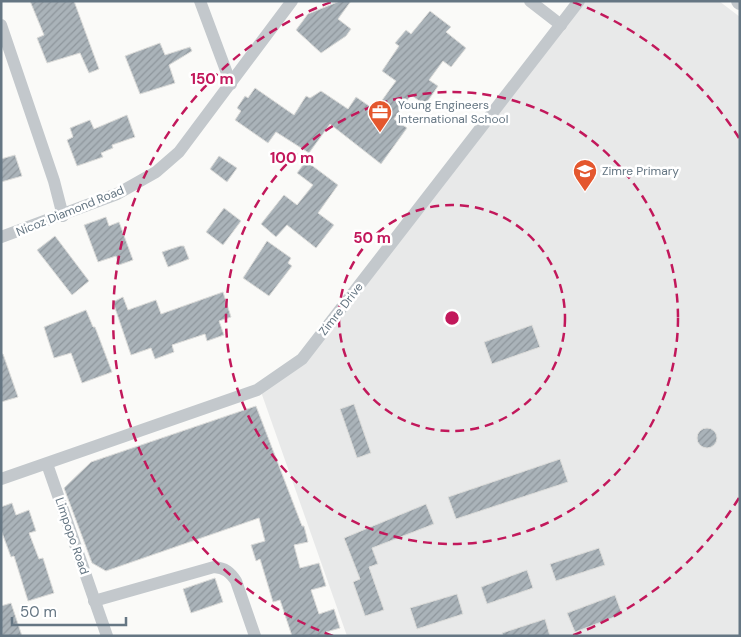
<svg xmlns="http://www.w3.org/2000/svg" width="741" height="637" viewBox="0 0 741 637" font-family="'DM Sans',sans-serif">
	<style>
		.built { fill: #e8e9e9 }
		.building { fill: url(#building-hatch); stroke: #dcdcda }
		.lines { fill: none; stroke-linecap: round; stroke-linejoin: round }
		.minor { stroke: #c3c8cc; stroke-width: 12 }
		.tertiary { stroke: #c3c8cc; stroke-width: 16 }
		.ring { fill: none; stroke: #c2185b; stroke-width: 2.5; stroke-dasharray: 9 6 }
		.labels { text-anchor: middle; stroke-width: 5; stroke-linejoin: round; paint-order: stroke }
		.poi-label { font-size: 12px; fill: #657683; stroke: #fff; text-anchor: start }
		.street-label { font-size: 12px; fill: #657683; stroke: #fff }
		.centre { fill: #c2185b; stroke: #fff; stroke-width: 2.5 }
		.ring-label { font-size: 15px; text-anchor: middle; font-weight: bold; fill: #c2185b; stroke: #fff; stroke-width: 5; stroke-linejoin: round; paint-order: stroke }
	</style>
	<defs>
		<pattern id="building-hatch" width="6" height="6" patternUnits="userSpaceOnUse" patternTransform="scale(1.25)"><rect width="6" height="6" fill="#aab3b9"/><path d="M-1 1l2-2M0 6l6-6M5 7l2-2" fill="none" stroke="#8e969c"/></pattern>
	</defs>
	<rect width="100%" height="100%" fill="#fafaf8"/>
	<polygon class="built" points="571,1 719,1 740,17 740,636 347,636 260,389 300,366"/>
	<g class="building">
		<polygon points="30,1 74,1 99,69 89,73 80,53 47,63 37,38 44,35"/>
		<polygon points="340,1 351,1 338,19 351,29 346,36 321,53 296,30 308,14"/>
		<polygon points="430,11 451,27 446,32 466,48 451,67 443,61 429,80 438,86 425,105 411,95 394,119 407,128 381,164 330,124 309,153 276,132 268,143 235,120 241,111 237,108 245,96 248,98 255,88 294,115 306,96 310,98 321,91 348,109 356,97 375,110 396,81 382,71 399,46 395,43 406,30 411,34"/>
		<polygon points="160,43 165,55 190,47 192,51 169,65 175,83 140,94 125,56"/>
		<polygon points="127,115 135,137 112,145 113,148 101,153 103,157 77,166 67,140 73,137 70,128 90,120 94,129"/>
		<polygon points="15,155 22,176 1,182 1,159"/>
		<polygon points="219,156 237,168 227,182 210,169"/>
		<polygon points="306,161 338,185 318,213 334,225 316,248 287,225 276,237 261,224 284,195 297,205 313,185 297,173"/>
		<polygon points="224,208 241,221 223,245 206,232"/>
		<polygon points="106,217 109,226 119,222 133,260 119,265 116,256 98,262 84,225"/>
		<polygon points="55,236 89,281 72,295 37,250"/>
		<polygon points="267,241 291,258 288,263 292,266 269,296 243,278"/>
		<polygon points="180,246 184,246 189,259 168,267 162,252"/>
		<polygon points="223,292 231,317 219,321 224,335 207,341 205,334 172,345 174,352 155,359 151,348 131,355 113,302 123,297 128,310 156,300 161,314"/>
		<polygon points="86,310 93,327 95,327 112,372 82,383 71,353 54,358 44,327"/>
		<polygon points="532,325 540,347 492,364 484,342"/>
		<polygon points="1,354 3,354 18,397 1,402"/>
		<polygon points="354,404 371,453 357,458 340,409"/>
		<polygon points="256,406 302,526 304,526 308,542 294,545 300,568 319,563 326,586 311,590 319,614 334,609 340,628 326,632 327,636 292,636 280,600 273,602 260,559 256,561 251,545 265,541 259,518 106,571 92,563 64,488 91,462"/>
		<circle cx="707" cy="438" r="10"/>
		<polygon points="560,459 568,482 456,519 448,497"/>
		<polygon points="12,503 16,515 29,510 36,531 29,533 39,559 43,558 54,593 28,601 14,556 11,557 1,530 1,507"/>
		<polygon points="426,504 434,524 372,548 378,564 369,567 384,610 365,616 353,582 360,579 344,538"/>
		<polygon points="599,548 605,565 556,581 550,564"/>
		<polygon points="527,570 533,588 487,604 481,587"/>
		<polygon points="215,578 223,602 191,613 183,589"/>
		<polygon points="457,594 463,614 417,629 410,608"/>
		<polygon points="615,595 622,614 575,632 567,613"/>
		<polygon points="11,603 22,636 1,636 1,606"/>
		<polygon points="545,619 550,636 503,636 502,633"/>
	</g>
	<g class="lines">
		<g class="minor">
			<polyline points="200,1 231,84"/>
			<polyline points="530,1 561,25"/>
			<polyline points="1,25 54,181 63,216"/>
			<polyline points="1,237 117,194 156,172 179,152 292,1"/>
			<polyline points="47,464 107,636"/>
			<polyline points="1,479 257,390 302,359 579,1"/>
			<path d="M94 601 214 567C225 568 230 572 236 581L255 636"/>
		</g>
		<polyline class="tertiary" points="739,1 740,2"/>
	</g>
	<g class="ring">
		<circle cx="452" cy="318" r="113"/>
		<circle cx="452" cy="318" r="226"/>
		<path d="M739 498A339 339 0 0 1 571 636M333 636A339 339 0 0 1 331 2M573 2A339 339 0 0 1 739 138"/>
	</g>
	<defs>
		<g id="office-pin" transform="scale(1.25)"><path d="M0 17L-7.5 6A9.5 9.5 0 1 1 7.5 6Z" fill="#e4572e" stroke="#fff"/><path d="M-6-3h4V-5.5h4V-3h4V5H-6ZM-1-4.5V-3h2v-1.5ZM-6 0V1H6V0Z" fill="#fff"/></g>
		<g id="school-pin" transform="scale(1.25)"><path d="M0 17L-7.5 6A9.5 9.5 0 1 1 7.5 6Z" fill="#e4572e" stroke="#fff"/><path d="M0-5L7-2L0 1L-7-2ZM-4 1L0 2.5L4 1V4Q0 6-4 4Z" fill="#fff"/></g>
	</defs>
	<g fill-rule="evenodd">
		<use href="#office-pin" x="380" y="112"/>
		<use href="#school-pin" x="585" y="171"/>
	</g>
	<g class="labels">
		<g class="poi-label">
			<text x="398" y="109">Young Engineers<tspan x="398" dy="14">International School</tspan></text>
			<text x="602" y="175">Zimre Primary</text>
		</g>
		<g class="street-label">
			<text transform="translate(70 211) rotate(-22)" y="4">Nicoz Diamond Road</text>
			<text transform="translate(341 309) rotate(-52)" y="4">Zimre Drive</text>
			<text transform="translate(72 536) rotate(71)" y="4">Limpopo Road</text>
		</g>
	</g>
	<circle cx="452" cy="318" r="8" class="centre"/>
	<g class="ring-label">
		<text x="212" y="84">150 m</text>
		<text x="292" y="163">100 m</text>
		<text x="372" y="243">50 m</text>
	</g>
	<rect width="741" height="637" fill="none" stroke="#657683" stroke-width="5"/>
	<path d="M12 617v8h114v-8" fill="none" stroke="#657683" stroke-width="2.5"/>
	<text x="20" y="617" font-size="15" fill="#657683" stroke="#ffffff" stroke-width="4" paint-order="stroke">50 m</text>
</svg>
